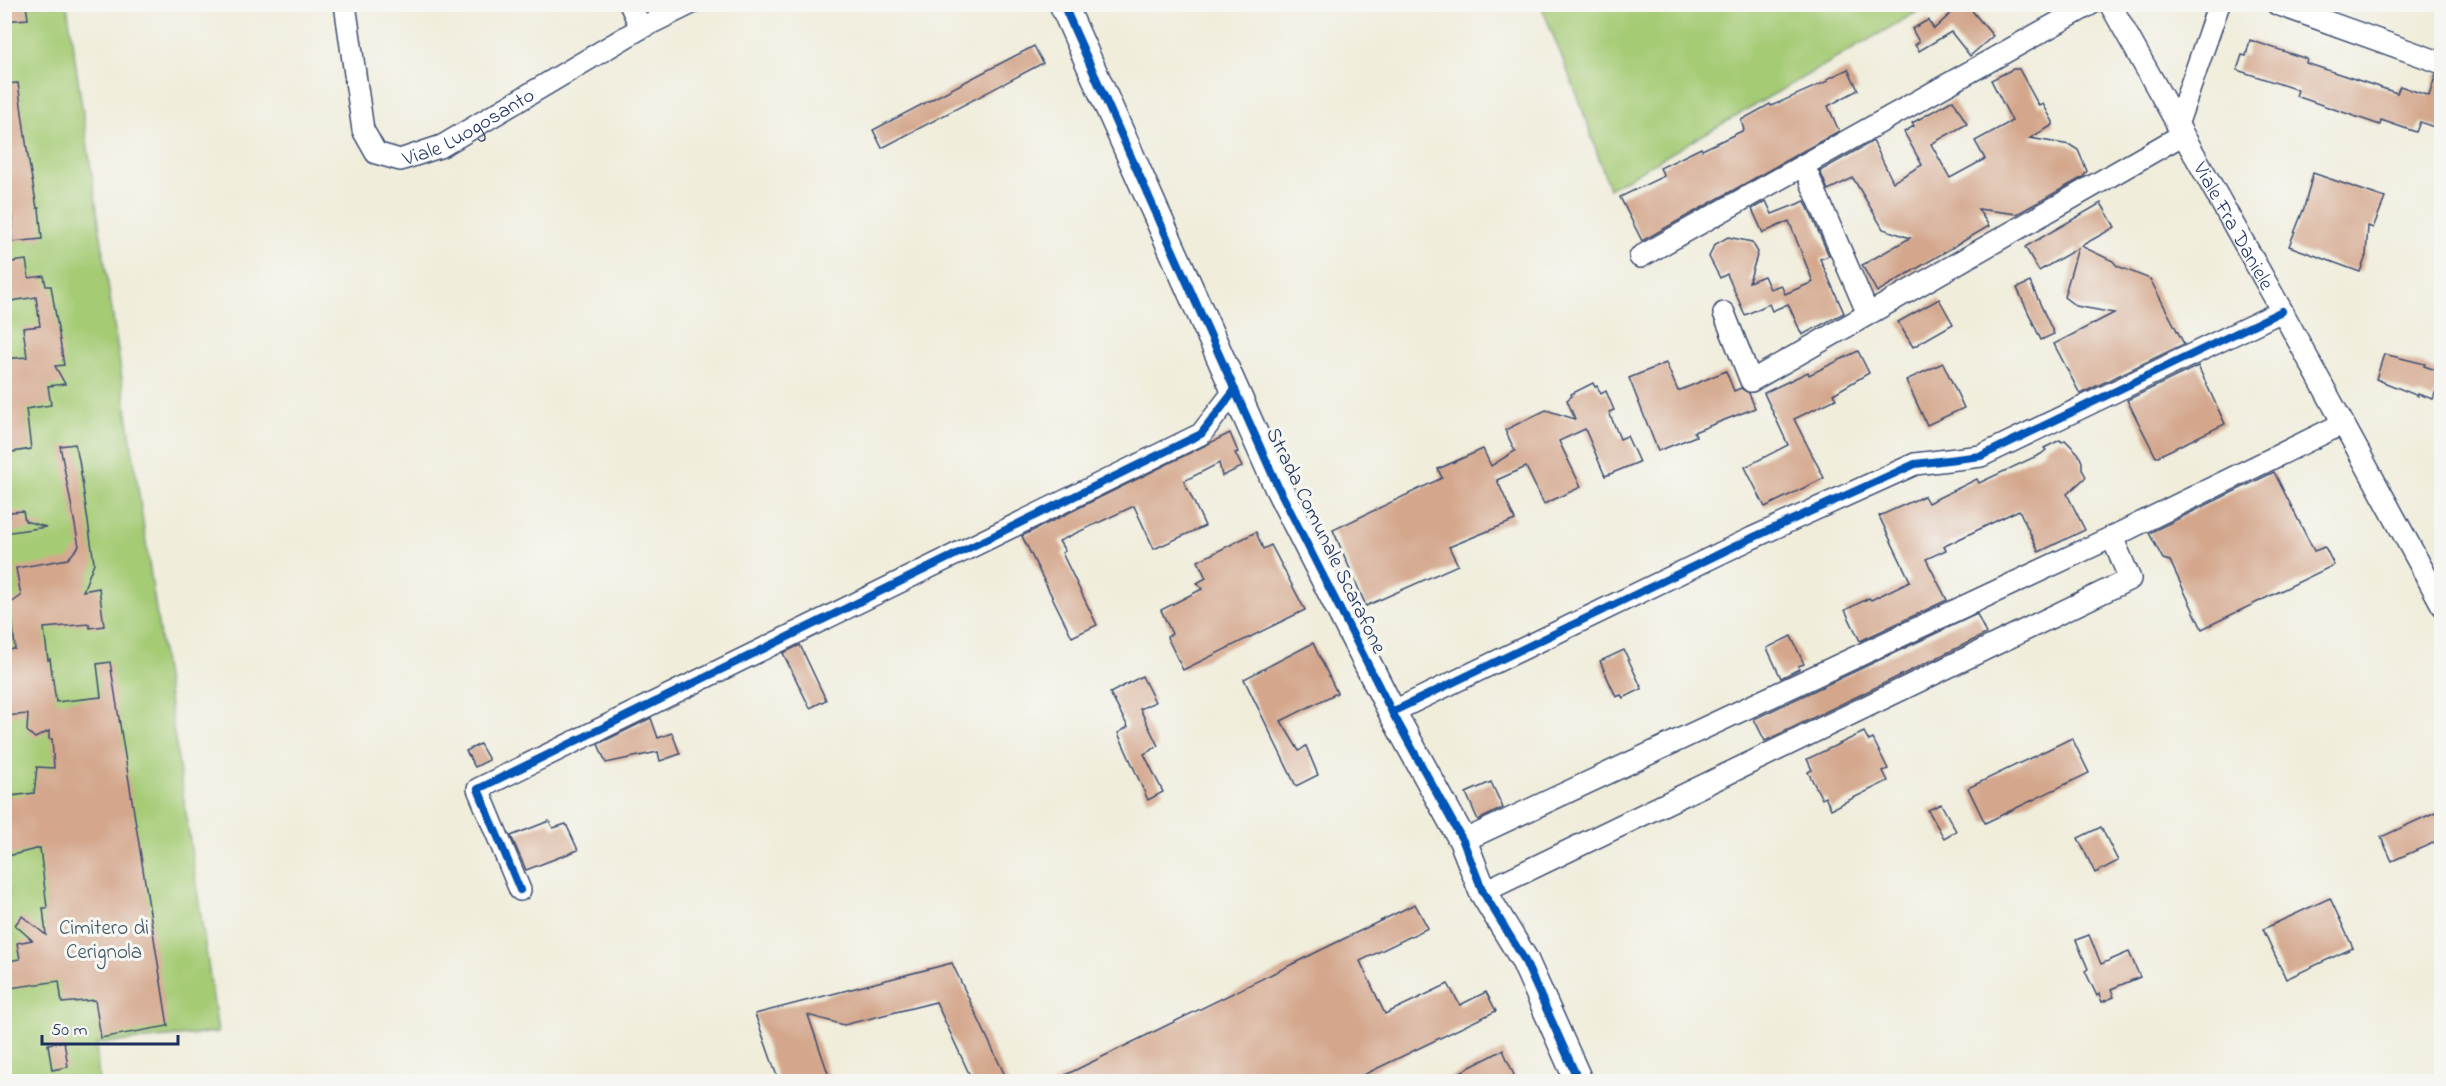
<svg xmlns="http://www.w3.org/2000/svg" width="2446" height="1086" viewBox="0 0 2446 1086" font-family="'Indie Flower',sans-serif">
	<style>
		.green { fill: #a5cb75; stroke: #607d6a; stroke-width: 1.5 }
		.building { fill: #d4a78d }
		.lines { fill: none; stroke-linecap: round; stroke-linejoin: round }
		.minor-casing { stroke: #3b4c71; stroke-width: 24 }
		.tertiary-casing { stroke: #3b4c71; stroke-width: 30 }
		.minor { stroke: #fff; stroke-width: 21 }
		.tertiary { stroke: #fff; stroke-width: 27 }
		.cycleway-casing { stroke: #f6f6f2; stroke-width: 11 }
		.cycleway { stroke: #0057b8; stroke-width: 8 }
		.labels { text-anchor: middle; stroke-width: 6; stroke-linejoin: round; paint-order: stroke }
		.street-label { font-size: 21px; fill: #1b2f5e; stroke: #f6f6f2 }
		.park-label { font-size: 21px; fill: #3e5664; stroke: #f6f6f2 }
	</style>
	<rect width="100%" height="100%" fill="#f6f6f2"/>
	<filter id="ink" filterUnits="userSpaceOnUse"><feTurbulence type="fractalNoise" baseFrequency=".0167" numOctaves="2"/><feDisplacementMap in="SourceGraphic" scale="12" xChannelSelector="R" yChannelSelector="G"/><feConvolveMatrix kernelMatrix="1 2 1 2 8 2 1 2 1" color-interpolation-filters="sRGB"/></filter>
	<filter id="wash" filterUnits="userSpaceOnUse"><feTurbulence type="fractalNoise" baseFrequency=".008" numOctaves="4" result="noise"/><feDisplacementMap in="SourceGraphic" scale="24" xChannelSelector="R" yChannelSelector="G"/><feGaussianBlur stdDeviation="1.35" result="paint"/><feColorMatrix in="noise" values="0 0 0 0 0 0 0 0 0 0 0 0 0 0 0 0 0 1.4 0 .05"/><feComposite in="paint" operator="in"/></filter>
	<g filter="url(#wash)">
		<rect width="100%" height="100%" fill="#f0eddb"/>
		<g class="green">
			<polygon points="5,5 67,5 218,1032 96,1044 99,1081 5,1082"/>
			<polygon points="1541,5 1929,5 1609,189 1581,105"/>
		</g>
		<g id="blocks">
			<g class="building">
				<polygon points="1961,4 1970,4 1973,12 1993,36 1970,56 1951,32 1919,51 1915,45 1919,42 1912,29 1928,20 1934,29"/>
				<polygon points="26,5 28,19 4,21 4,7"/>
				<polygon points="2250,40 2307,59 2306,63 2397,93 2400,86 2429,96 2436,74 2442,75 2442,130 2420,122 2416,132 2381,120 2380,125 2296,96 2298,90 2237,70 2242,55 2246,56"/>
				<polygon points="1034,46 1043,63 882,148 873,130"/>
				<polygon points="1848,69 1858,90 1828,106 1839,131 1642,241 1620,197 1664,176 1660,168 1701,148 1702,150 1744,130 1741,120 1770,104 1771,106 1828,81 1827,79"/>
				<polygon points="2013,69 2019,69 2039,106 2043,104 2053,122 2053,125 2030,138 2070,145 2078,150 2087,171 2083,177 2017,214 1978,209 1989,226 1877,292 1862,265 1910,238 1883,229 1853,178 1828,190 1820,171 1873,141 1893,182 1922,165 1904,132 1914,126 1912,123 1953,100 1967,124 1931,144 1950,178 1985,159 1975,141 2012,121 1991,80"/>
				<polygon points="18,83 28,157 37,208 39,208 42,239 12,242 11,228 13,228 7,174 4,175 4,84"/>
				<polygon points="2313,173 2385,198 2373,228 2368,226 2366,256 2360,272 2289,246 2304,208"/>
				<polygon points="1766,201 1772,214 1805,201 1829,256 1820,259 1844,313 1802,335 1788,304 1772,311 1769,304 1745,315 1727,274 1720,278 1709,257 1714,245 1728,237 1752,242 1758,252 1749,282 1764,276 1770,289 1781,285 1785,294 1813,282 1789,221 1763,233 1752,209"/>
				<polygon points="2101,203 2115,227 2081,246 2113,261 2117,266 2150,279 2184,344 2080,394 2054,344 2114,313 2076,306 2064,297 2078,248 2039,271 2025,247"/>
				<polygon points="26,260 29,278 44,276 46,286 51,286 64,365 55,366 65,384 48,386 51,405 26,409 31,449 6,453 4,359 27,357 23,328 40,326 36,297 4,302 4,263"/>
				<polygon points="2030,282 2054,334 2041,340 2017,288"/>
				<polygon points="1939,299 1953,324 1913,347 1898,322"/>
				<polygon points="1858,351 1869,373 1833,394 1836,399 1794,419 1824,478 1765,507 1745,467 1788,445 1764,393 1808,372 1809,375"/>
				<polygon points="2384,354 2425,364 2424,366 2442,372 2442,393 2436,391 2433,399 2418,394 2418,396 2376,379"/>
				<polygon points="1666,363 1678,391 1726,371 1734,391 1741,388 1749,393 1755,408 1694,432 1696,436 1658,451 1629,378"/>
				<polygon points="1943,363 1964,408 1927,425 1906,380"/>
				<polygon points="2198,366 2225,424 2156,457 2127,400"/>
				<polygon points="1593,383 1595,387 1597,386 1601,394 1606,391 1614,410 1609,412 1620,439 1627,436 1639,462 1605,476 1585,429 1559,441 1581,487 1544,504 1526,467 1497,480 1515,520 1449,547 1458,565 1366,606 1333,530 1442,478 1438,469 1483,449 1491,466 1515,451 1505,430 1546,410 1575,419 1567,400 1572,396 1571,394"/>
				<polygon points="1230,433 1238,452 1235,453 1242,467 1222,476 1219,463 1184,481 1205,526 1154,549 1134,506 1059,541 1065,551 1062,553 1097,625 1072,637 1022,536"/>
				<polygon points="2060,440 2062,442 2065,440 2078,453 2082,462 2082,469 2086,477 2067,494 2085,530 2039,552 2019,510 2000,519 1947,545 1944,547 1946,550 1926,559 1947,600 1860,641 1845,610 1869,598 1871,600 1910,581 1879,516 1924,496 1928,503 1977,479 1979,483 2041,454 2046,450 2044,448"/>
				<polygon points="75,444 79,460 94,563 83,591 99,588 104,626 90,628 89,624 44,628 48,660 50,659 56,702 101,697 97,664 110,662 168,1026 101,1038 95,1000 62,1003 59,981 10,988 8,961 20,959 17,943 32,940 15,925 22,916 46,935 43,908 47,908 40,848 4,857 4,797 34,793 37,767 54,768 52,739 49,739 49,731 35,738 27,731 28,714 4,716 4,650 15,649 11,603 21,596 16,568 68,559 79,546 60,446"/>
				<polygon points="2274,472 2314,551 2325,547 2334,565 2202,629 2170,561 2163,559 2149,533"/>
				<polygon points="23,511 25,521 46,527 4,533 4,515 10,517 10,512"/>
				<polygon points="1256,532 1263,549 1271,545 1305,610 1183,670 1167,637 1172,634 1161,610 1202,589 1197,583 1206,578 1198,561"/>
				<polygon points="1977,614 1986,634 1765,741 1754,719"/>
				<polygon points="1791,636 1804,664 1798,666 1799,669 1781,678 1767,648"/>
				<polygon points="1313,643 1337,693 1281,721 1299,751 1306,746 1318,775 1296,786 1244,679"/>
				<polygon points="800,645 826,700 810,708 783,653"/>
				<polygon points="1624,650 1642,689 1623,698 1621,695 1616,697 1600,661"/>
				<polygon points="1142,676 1155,702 1140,709 1158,746 1144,754 1163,792 1148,800 1118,733 1128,727 1110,693"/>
				<polygon points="651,718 658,738 672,733 680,754 660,761 658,752 606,763 598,744"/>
				<polygon points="1864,732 1869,741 1873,739 1888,769 1883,771 1888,781 1831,809 1825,797 1822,799 1808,772 1812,770 1807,759"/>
				<polygon points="2072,738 2089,773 1985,823 1968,788"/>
				<polygon points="480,744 489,760 475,767 466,751"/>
				<polygon points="1491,782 1503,808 1478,820 1466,793"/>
				<polygon points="1941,804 1956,831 1944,838 1928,810"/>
				<polygon points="2442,809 2442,839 2392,861 2381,837"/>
				<polygon points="549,821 553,828 566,824 578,850 526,870 511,836"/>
				<polygon points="2101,827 2118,861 2095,873 2078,838"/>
				<polygon points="2330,898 2353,948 2286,979 2263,929"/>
				<polygon points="1415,904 1428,928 1360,961 1385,1014 1448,984 1460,1005 1486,992 1496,1011 1349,1082 1051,1082"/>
				<polygon points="2089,935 2101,964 2129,952 2140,977 2111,989 2114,997 2102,1002 2099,994 2097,996 2085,971 2088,969 2076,940"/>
				<polygon points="952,963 1008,1082 973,1082 936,1002 844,1025 808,1015 831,1082 779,1082 755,1014"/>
				<polygon points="64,1041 68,1067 52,1070 48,1044"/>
				<polygon points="1503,1050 1517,1082 1441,1082"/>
			</g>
		</g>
	</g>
	<g filter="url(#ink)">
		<use href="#blocks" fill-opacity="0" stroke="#3b4c71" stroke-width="1.5"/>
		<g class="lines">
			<g class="minor-casing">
				<g id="minor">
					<path id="s1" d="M345 4 363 130 376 153 400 160 442 146 641 28 690 4"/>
					<polyline points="630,4 641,28"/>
					<path id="s2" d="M2110 4 2282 311 2442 605"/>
					<polyline points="2277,4 2442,63"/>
					<polyline points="2177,125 2219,4"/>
					<polyline points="1804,166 1868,314"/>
					<polyline points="1640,257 2091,4"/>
					<polyline points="1724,313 1751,381 2182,135"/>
					<polyline points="1392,712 1752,538 1915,464 1981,456 2282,311"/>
					<polyline points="1463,841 2112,537 2342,424"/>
					<polyline points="520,890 478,789 1201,434 1235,390"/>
					<polyline points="1483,892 2130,579 2112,537"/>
				</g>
			</g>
			<g class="tertiary-casing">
				<polyline id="tertiary" points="1063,4 1278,487 1392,712 1463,841 1483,892 1524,959 1579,1082"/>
			</g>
			<use href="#minor" class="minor"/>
			<use href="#tertiary" class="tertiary"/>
			<g class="cycleway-casing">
				<g id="cycleway">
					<polyline points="1063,4 1278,487 1392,712 1463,841 1483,892 1524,959 1579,1082"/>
					<polyline points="1392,712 1752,538 1915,464 1981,456 2282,311"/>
					<polyline points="520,890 478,789 1201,434 1235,390"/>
				</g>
			</g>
			<use href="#cycleway" class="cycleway"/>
		</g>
	</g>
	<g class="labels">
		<g class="street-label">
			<text dy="7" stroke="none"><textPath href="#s1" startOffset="255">Viale Luogosanto</textPath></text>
			<text dy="7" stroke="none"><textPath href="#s2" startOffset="254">Viale Fra Daniele</textPath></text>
			<text transform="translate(1327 540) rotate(64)" y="7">Strada Comunale Scarafone</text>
		</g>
		<g class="park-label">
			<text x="104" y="934">Cimitero di<tspan x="104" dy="24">Cerignola</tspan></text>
		</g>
	</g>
	<rect width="2446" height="1086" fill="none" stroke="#f6f6f2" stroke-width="24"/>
	<path d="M42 1035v9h136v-9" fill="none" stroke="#1b2f5e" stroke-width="3"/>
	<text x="51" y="1035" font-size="18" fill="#1b2f5e" stroke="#f6f6f2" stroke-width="4.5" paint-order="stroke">50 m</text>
</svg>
